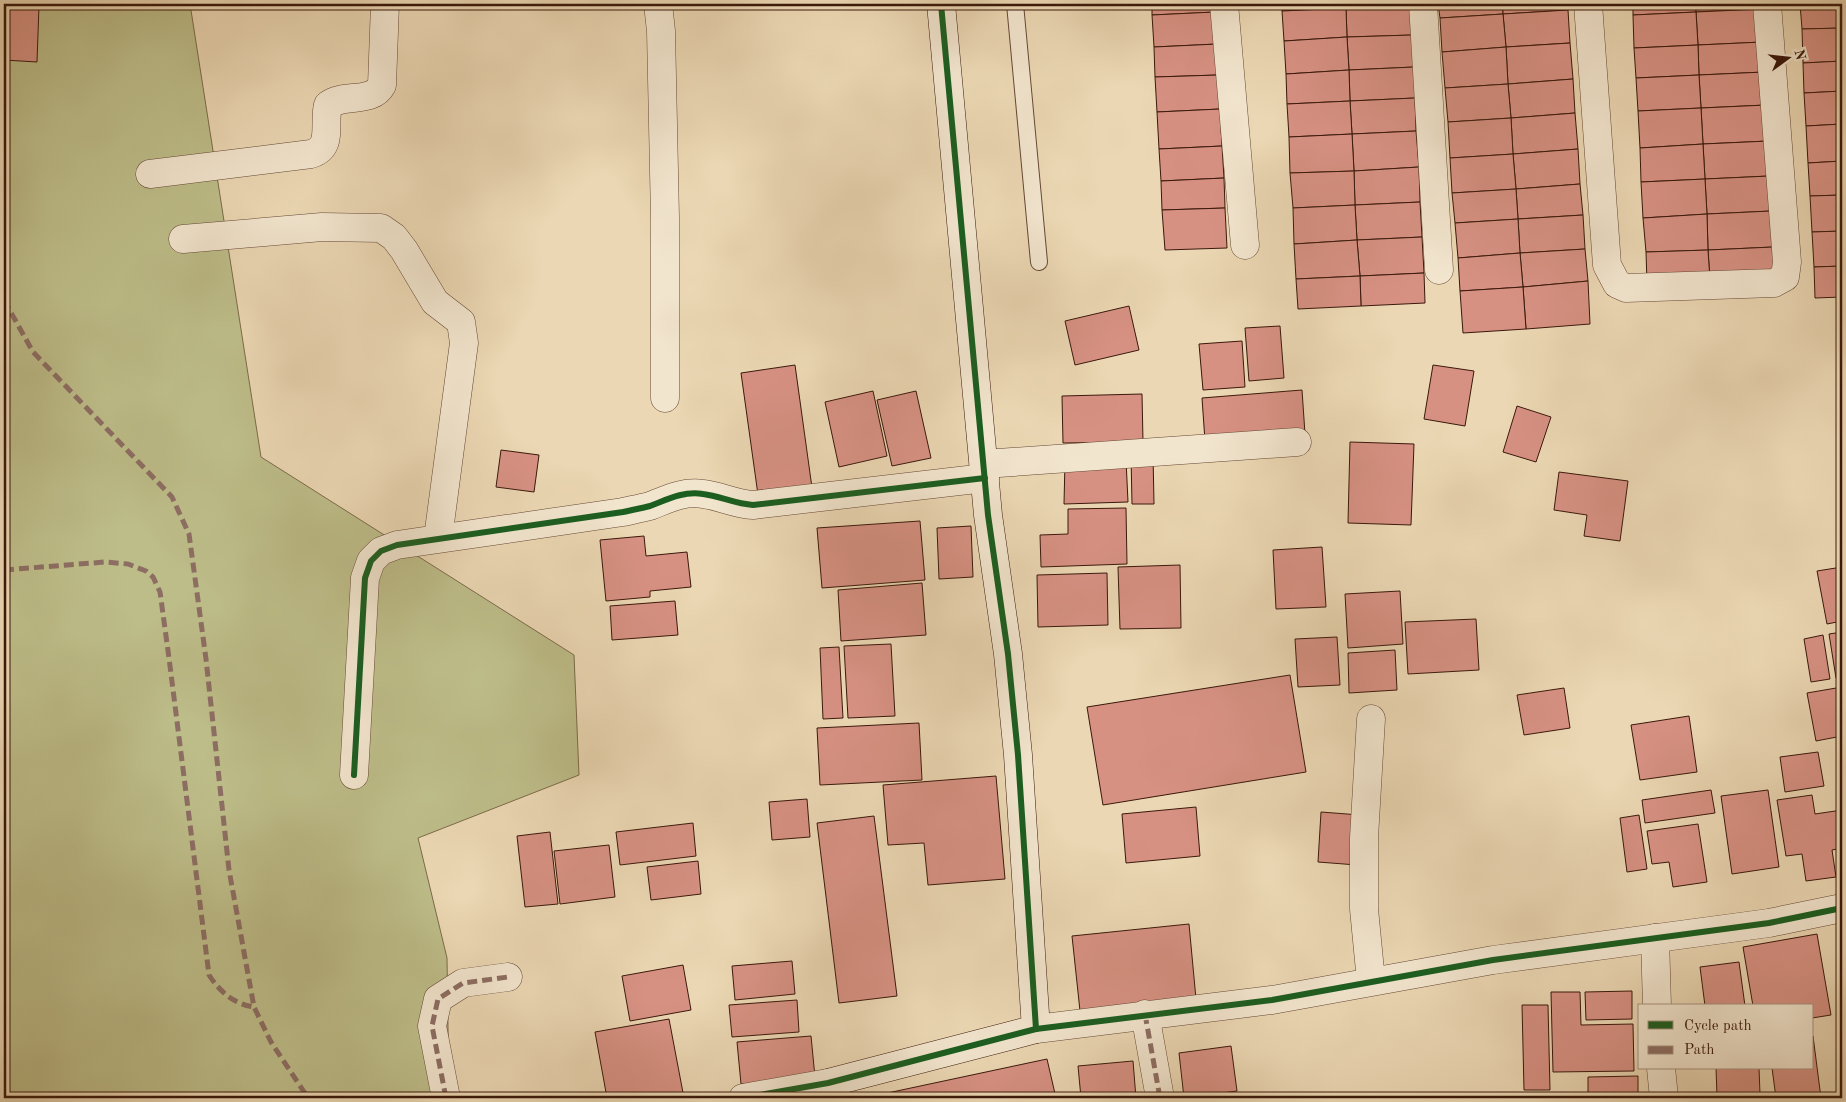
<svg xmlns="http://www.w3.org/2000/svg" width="1846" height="1102" viewBox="0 0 1846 1102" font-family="'Old Standard TT',serif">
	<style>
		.green { fill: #bdbd89; stroke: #7c6a4a }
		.building { fill: #d79183; stroke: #3a180b }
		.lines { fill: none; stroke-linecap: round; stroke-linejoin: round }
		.lane-casing { stroke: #664835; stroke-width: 18 }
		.street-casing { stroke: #664835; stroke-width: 29 }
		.secondary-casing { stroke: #3a180b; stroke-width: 29 }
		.lane { stroke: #f2e5ce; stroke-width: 16 }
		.street { stroke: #f2e5ce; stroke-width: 28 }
		.secondary { stroke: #f2e5ce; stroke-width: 28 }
		.quiet { stroke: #8d6e63; stroke-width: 5; stroke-dasharray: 10 5; stroke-linecap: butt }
		.cycleway-casing { stroke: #f2e5ce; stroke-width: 9 }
		.cycleway { stroke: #1b5e20; stroke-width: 6 }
	</style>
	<rect width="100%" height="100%" fill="#ebd7b3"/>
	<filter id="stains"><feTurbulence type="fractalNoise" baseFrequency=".004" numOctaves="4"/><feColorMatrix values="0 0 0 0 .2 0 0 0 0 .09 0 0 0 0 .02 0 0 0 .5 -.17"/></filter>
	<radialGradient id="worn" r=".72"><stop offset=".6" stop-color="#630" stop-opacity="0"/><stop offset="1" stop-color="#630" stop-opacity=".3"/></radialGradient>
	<polygon class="green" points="4,4 190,4 261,457 574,655 579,775 418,838 447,958 449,1098 4,1098"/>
	<g class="building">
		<polygon points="4,4 39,6 37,62 4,60"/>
		<polygon points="1152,4 1215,4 1215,12 1152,15"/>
		<polygon points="1282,4 1345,4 1346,8 1282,11"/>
		<polygon points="1345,4 1410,4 1346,8"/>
		<polygon points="1410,4 1412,35 1347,37 1346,8"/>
		<polygon points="1438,4 1503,4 1503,14 1440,18"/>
		<polygon points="1503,4 1567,4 1568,10 1503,14"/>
		<polygon points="1633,4 1696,4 1696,12 1633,15"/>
		<polygon points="1696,4 1760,4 1761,9 1696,12"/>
		<polygon points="1800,4 1842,4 1842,28 1802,29"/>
		<polygon points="1346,8 1347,37 1284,41 1282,11"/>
		<polygon points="1761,9 1762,42 1698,45 1696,12"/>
		<polygon points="1568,10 1570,43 1506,47 1503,14"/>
		<polygon points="1215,12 1217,44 1154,47 1152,15"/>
		<polygon points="1696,12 1698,45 1634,48 1633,15"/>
		<polygon points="1503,14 1506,47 1442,52 1440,18"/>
		<polygon points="1842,28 1842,61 1803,63 1802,29"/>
		<polygon points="1412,35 1414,67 1349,70 1347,37"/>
		<polygon points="1347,37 1349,70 1286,74 1284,41"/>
		<polygon points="1762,42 1764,72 1699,75 1698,45"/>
		<polygon points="1570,43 1573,79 1508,84 1506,47"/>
		<polygon points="1217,44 1218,75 1155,77 1154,47"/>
		<polygon points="1698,45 1699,75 1636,78 1634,48"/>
		<polygon points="1506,47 1508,84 1445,88 1442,52"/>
		<polygon points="1842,61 1842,91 1804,93 1803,63"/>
		<polygon points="1414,67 1415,98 1350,101 1349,70"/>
		<polygon points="1349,70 1350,101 1287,104 1286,74"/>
		<polygon points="1764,72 1766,105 1701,108 1699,75"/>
		<polygon points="1218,75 1220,109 1157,112 1155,77"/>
		<polygon points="1699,75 1701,108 1638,111 1636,78"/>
		<polygon points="1573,79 1575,113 1511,118 1508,84"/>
		<polygon points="1508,84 1511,118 1448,122 1445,88"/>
		<polygon points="1842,91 1842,124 1806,126 1804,93"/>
		<polygon points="1415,98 1416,131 1352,134 1350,101"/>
		<polygon points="1350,101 1352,134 1289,137 1287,104"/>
		<polygon points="1766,105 1768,141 1703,144 1701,108"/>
		<polygon points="1701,108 1703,144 1640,148 1638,111"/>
		<polygon points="1220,109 1222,146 1159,149 1157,112"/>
		<polygon points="1575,113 1578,149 1513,154 1511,118"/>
		<polygon points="1511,118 1513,154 1450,158 1448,122"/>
		<polygon points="1842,124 1842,161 1808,163 1806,126"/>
		<polygon points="1416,131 1419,167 1354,171 1352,134"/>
		<polygon points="1352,134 1354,171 1290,173 1289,137"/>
		<polygon points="1768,141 1769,176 1705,179 1703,144"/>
		<polygon points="1703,144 1705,179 1641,182 1640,148"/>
		<polygon points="1222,146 1224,178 1161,181 1159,149"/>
		<polygon points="1578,149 1580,184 1516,189 1513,154"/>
		<polygon points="1513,154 1516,189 1452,193 1450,158"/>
		<polygon points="1842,161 1842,195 1810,196 1808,163"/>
		<polygon points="1419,167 1420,202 1355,205 1354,171"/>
		<polygon points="1354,171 1355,205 1293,208 1290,173"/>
		<polygon points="1769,176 1771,211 1707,214 1705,179"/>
		<polygon points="1224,178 1225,208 1162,210 1161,181"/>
		<polygon points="1705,179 1707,214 1643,218 1641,182"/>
		<polygon points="1580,184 1583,215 1518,219 1516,189"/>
		<polygon points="1516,189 1518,219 1455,223 1452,193"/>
		<polygon points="1842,195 1842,231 1812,232 1810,196"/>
		<polygon points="1420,202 1422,237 1357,240 1355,205"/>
		<polygon points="1355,205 1357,240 1294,244 1293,208"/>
		<polygon points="1225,208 1227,248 1165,250 1162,210"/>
		<polygon points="1771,211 1773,247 1708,250 1707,214"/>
		<polygon points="1707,214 1708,250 1646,252 1643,218"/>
		<polygon points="1583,215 1585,249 1520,253 1518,219"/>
		<polygon points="1518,219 1520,253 1458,258 1455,223"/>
		<polygon points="1842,231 1842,266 1814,267 1812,232"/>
		<polygon points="1422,237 1424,273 1360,276 1357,240"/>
		<polygon points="1357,240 1360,276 1296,279 1294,244"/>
		<polygon points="1773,247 1775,277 1710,280 1708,250"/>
		<polygon points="1585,249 1588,281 1523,287 1520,253"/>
		<polygon points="1708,250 1710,280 1647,283 1646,252"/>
		<polygon points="1520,253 1523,287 1460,291 1458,258"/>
		<polygon points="1842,266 1842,297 1815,298 1814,267"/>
		<polygon points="1424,273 1425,303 1361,306 1360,276"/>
		<polygon points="1360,276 1361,306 1298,309 1296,279"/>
		<polygon points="1588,281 1590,324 1526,329 1523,287"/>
		<polygon points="1523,287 1526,329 1463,333 1460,291"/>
		<polygon points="1129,306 1139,350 1075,365 1065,321"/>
		<polygon points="1280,326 1284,378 1249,381 1245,328"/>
		<polygon points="1242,341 1245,387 1203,390 1199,344"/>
		<polygon points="795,365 813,495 759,502 741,373"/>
		<polygon points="1433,365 1474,371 1465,426 1424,419"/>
		<polygon points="1302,390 1305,434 1205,441 1202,398"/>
		<polygon points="873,391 887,456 839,467 825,402"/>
		<polygon points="916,391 931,458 892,466 877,400"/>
		<polygon points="1142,394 1143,442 1063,443 1062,396"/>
		<polygon points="1517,406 1551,417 1536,462 1503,452"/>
		<polygon points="1350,442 1414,444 1411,525 1348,523"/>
		<polygon points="501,450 539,455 534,492 496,487"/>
		<polygon points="1153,454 1154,504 1132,504 1131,455"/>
		<polygon points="1126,460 1128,502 1064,504 1065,461"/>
		<polygon points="1559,472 1628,481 1620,541 1584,536 1587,515 1554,510"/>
		<polygon points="1126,508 1127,564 1041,567 1040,535 1068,534 1068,509"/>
		<polygon points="920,521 925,580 822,588 817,528"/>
		<polygon points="971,526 973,577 939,579 937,528"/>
		<polygon points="644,536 646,556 687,552 691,587 650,591 650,597 606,601 600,540"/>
		<polygon points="1322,547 1326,607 1276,609 1273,550"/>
		<polygon points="1180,565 1181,628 1120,629 1118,567"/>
		<polygon points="1842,567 1842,621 1827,624 1817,571"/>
		<polygon points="1107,573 1108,625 1038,627 1037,575"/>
		<polygon points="922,583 926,635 841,641 838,590"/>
		<polygon points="1400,591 1403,644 1348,648 1345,594"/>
		<polygon points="675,601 678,635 612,640 610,606"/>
		<polygon points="1476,619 1479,670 1408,674 1405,622"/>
		<polygon points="1842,632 1842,677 1836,678 1829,634"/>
		<polygon points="1823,635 1830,679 1811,682 1804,639"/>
		<polygon points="1337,637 1340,685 1298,687 1295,639"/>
		<polygon points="891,644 895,716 848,718 844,646"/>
		<polygon points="839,647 843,718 823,719 820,648"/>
		<polygon points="1395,650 1397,690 1349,693 1348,653"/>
		<polygon points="1290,675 1306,772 1103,805 1087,707"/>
		<polygon points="1842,687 1842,736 1816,741 1807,693"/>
		<polygon points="1564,688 1570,728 1524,735 1517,695"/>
		<polygon points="1689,716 1697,772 1640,780 1631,725"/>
		<polygon points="919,723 922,780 820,785 817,728"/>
		<polygon points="1818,752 1824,786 1785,792 1780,757"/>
		<polygon points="996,776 1005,879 928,885 924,843 888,845 883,785"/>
		<polygon points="1711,790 1715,813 1645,823 1642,800"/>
		<polygon points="1768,790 1779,867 1732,874 1721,796"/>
		<polygon points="1812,795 1815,814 1842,810 1842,848 1832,850 1836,877 1806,881 1802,854 1786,856 1777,800"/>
		<polygon points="807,799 810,837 772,840 769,802"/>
		<polygon points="1196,807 1200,856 1126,863 1122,814"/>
		<polygon points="1321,812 1360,815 1357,865 1318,862"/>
		<polygon points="1639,815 1647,869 1627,872 1620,818"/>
		<polygon points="874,816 897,996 839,1003 817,823"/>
		<polygon points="693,823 696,856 620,865 616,832"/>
		<polygon points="1698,824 1707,882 1673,887 1669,862 1652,864 1647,831"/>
		<polygon points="550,832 558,904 525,907 517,836"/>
		<polygon points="609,845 615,897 560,904 554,851"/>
		<polygon points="698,861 701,894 651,900 647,867"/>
		<polygon points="1189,924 1196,999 1080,1011 1072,936"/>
		<polygon points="1817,934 1831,1015 1812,1018 1812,1006 1753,1006 1743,947"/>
		<polygon points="792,961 795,994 735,1000 732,966"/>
		<polygon points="1739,962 1745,1006 1705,1006 1700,967"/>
		<polygon points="683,965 691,1010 630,1021 622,976"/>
		<polygon points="1632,991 1632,1019 1586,1020 1585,992"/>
		<polygon points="1551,992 1580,992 1581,1025 1633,1024 1634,1071 1553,1072"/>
		<polygon points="797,1000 799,1032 732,1037 729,1005"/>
		<polygon points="1522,1005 1548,1005 1550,1090 1524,1090"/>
		<polygon points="669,1019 684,1098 607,1098 595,1032"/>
		<polygon points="811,1036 815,1077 741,1084 737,1042"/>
		<polygon points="1813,1036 1821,1098 1776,1098 1772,1068 1812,1068"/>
		<polygon points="1839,1040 1842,1040 1842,1087"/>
		<polygon points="1231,1046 1237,1091 1184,1098 1179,1053"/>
		<polygon points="1047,1059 1056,1098 864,1098"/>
		<polygon points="1133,1061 1136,1098 1081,1098 1078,1066"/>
		<polygon points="1716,1068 1759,1068 1760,1094 1717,1096"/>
		<polygon points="1638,1076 1638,1098 1588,1098 1588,1077"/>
		<polygon points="1552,1094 1552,1098 1509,1098 1509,1095"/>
	</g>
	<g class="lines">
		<g class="lane-casing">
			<polyline id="lane" points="1015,4 1039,262"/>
		</g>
		<g class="street-casing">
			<g id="street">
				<polyline points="658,4 661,31 665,218 665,398"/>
				<polyline points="1224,4 1245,245"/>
				<polyline points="1423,4 1439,270"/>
				<polyline points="1588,4 1607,265 1617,284 1626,288 1774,283 1785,277 1787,262 1767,4"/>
				<path d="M150 174 311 154C334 147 323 124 328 105 344 93 372 104 382 85L385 4"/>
				<polyline points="183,239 322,227 381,228 394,237 404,250 435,302 461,322 464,343 438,538"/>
				<polyline points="984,464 1297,442"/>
				<path d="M354 775 365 578 371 561 381 551 397 545 623 512C632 510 642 508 650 506 668 499 683 491 703 494 720 496 735 504 753 505L985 478"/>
				<polyline points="1655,938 1657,1006"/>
				<polyline points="1371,981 1364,909 1364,838 1371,719"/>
				<polyline points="1145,1014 1160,1098"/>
				<polyline points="1036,1029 1272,1000 1493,960 1769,923 1842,908"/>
				<polyline points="1661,1068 1664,1098"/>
				<polyline points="446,1098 432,1026 438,999 463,983 508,977"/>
				<polyline points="743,1098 828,1083"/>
			</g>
		</g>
		<g class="secondary-casing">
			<polyline id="secondary" points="828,1098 828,1083 1036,1029 1018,755 1008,654 988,515 941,4"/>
		</g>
		<use href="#lane" class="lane"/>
		<use href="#street" class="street"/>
		<use href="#secondary" class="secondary"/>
		<g class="quiet">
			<polyline points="4,300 33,352 172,497 189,534 206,659 229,870 254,1007 271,1042 308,1098"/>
			<path d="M4 570 105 562 128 564 146 571 153 577 160 592 169 658 209 975C220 992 234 1004 254 1007"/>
			<polyline points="1145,1014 1160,1098"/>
			<polyline points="446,1098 432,1026 438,999 463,983 508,977"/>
		</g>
		<g class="cycleway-casing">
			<g id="cycleway">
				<polyline points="941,4 988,515 1008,654 1018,755 1036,1029"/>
				<path d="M354 775 365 578 371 561 381 551 397 545 623 512C632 510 642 508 650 506 668 499 683 491 703 494 720 496 735 504 753 505L985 478"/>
				<polyline points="743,1098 828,1083 1036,1029 1272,1000 1493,960 1769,923 1842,908"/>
			</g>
		</g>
		<use href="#cycleway" class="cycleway"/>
	</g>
	<rect width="1846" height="1102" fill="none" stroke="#ebd7b3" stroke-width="20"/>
	<rect x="5" y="5" width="1836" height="1092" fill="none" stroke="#3a180b" stroke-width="2.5"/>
	<rect x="10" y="10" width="1826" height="1082" fill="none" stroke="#3a180b"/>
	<rect x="1638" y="1004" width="175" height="65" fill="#f2e5ce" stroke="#a89380"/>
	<rect x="1648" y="1021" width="25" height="8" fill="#1b5e20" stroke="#a89380"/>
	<text x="1684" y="1030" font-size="15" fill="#3a180b">Cycle path</text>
	<rect x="1648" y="1046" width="25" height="8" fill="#8d6e63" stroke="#a89380"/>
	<text x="1684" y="1054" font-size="15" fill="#3a180b">Path</text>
	<g transform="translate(1788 58) rotate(75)" stroke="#f2e5ce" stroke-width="4" paint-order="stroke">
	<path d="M0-4L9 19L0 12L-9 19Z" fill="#3a180b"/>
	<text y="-8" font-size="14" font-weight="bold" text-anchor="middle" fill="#3a180b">N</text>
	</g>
	<rect width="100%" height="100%" filter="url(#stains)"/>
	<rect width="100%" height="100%" fill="url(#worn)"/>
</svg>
